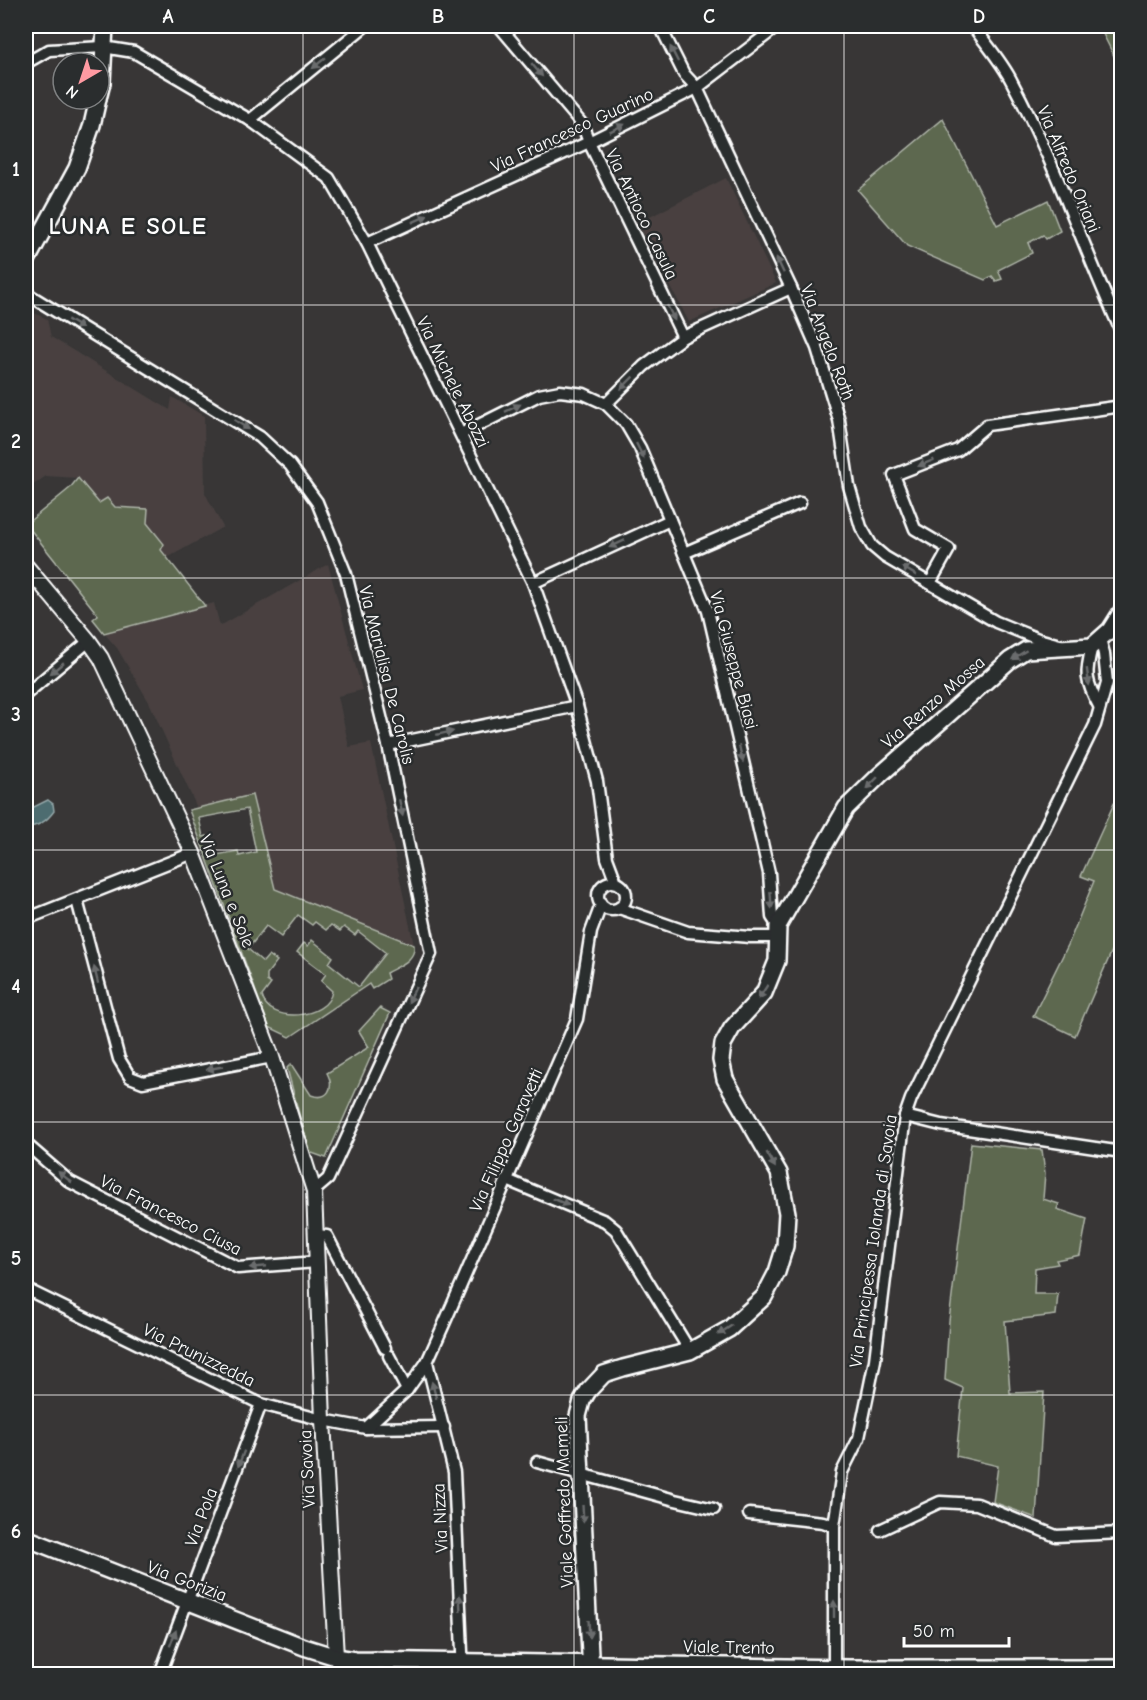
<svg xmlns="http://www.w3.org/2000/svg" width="1147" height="1700" viewBox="0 0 1147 1700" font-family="'Comic Neue',sans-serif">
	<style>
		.built { fill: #484140 }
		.green { fill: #5d6850; stroke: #aeb4a8; stroke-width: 1.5; fill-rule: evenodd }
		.water { fill: #4d6c6f; stroke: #94a7a9; stroke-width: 1.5 }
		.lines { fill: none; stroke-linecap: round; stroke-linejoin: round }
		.minor-casing { stroke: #fff; stroke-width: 15 }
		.tertiary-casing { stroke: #fff; stroke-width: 18 }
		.secondary-casing { stroke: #fff; stroke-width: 20 }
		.minor { stroke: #2a2d2e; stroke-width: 10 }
		.tertiary { stroke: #2a2d2e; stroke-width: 14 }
		.secondary { stroke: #2a2d2e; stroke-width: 15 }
		.oneway { fill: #6a6c6d }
		.grid { fill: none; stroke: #fff; stroke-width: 1.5; stroke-opacity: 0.55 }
		.labels { text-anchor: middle; stroke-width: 5; stroke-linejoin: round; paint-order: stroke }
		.street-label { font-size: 18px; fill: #fff; stroke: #2a2d2e }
		.district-label { font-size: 24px; font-weight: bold; letter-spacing: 1.5px; fill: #fff; stroke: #2a2d2e }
		.neatline { fill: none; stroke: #fff; stroke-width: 2 }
		.grid-label { font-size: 20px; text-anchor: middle; font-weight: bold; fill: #fff }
	</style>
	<rect width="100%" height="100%" fill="#383636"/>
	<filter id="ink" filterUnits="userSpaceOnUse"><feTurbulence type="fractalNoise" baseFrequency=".0167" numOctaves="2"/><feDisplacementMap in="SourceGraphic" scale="12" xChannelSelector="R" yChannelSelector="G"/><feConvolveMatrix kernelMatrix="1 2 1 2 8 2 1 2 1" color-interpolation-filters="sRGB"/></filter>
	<g filter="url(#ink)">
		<g class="built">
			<polygon points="726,178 776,283 689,322 638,223"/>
			<polygon points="26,309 47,319 51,337 170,410 172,397 204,416 205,493 223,527 167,558 161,550 164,544 147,523 148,509 99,504 78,478 46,476 26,490"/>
			<polygon points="328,564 362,690 338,696 349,747 371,743 414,945 274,889 252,795 197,808 149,702 117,648 104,633 214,603 220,626"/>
		</g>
		<g class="green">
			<polygon points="1099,26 1121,26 1121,70"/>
			<polygon points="943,119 997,225 1048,200 1060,231 1046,239 1043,235 1028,243 1032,253 998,270 1002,279 996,281 992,276 985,280 907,246 858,190"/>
			<polygon points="78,478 99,503 107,498 115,507 148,509 147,523 164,544 161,550 205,606 104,633 93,619 98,615 26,524 70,488"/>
			<polygon points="1121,788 1121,930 1075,1036 1033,1016 1068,945 1094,881 1081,876"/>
			<path d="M252 795 275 889 414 945C416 961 398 966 386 973L388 979 372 989 369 984 290 1037 269 1027 189 810ZM247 809 256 852 239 856 238 851 211 856 207 836 203 837 199 818ZM298 915 312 925 315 922 326 930 331 925 340 931 344 927 355 935 358 931 386 953 359 987 329 963 333 957 312 940 308 946 304 943 297 952 326 974 321 981 332 991C328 1020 268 1024 262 996L271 984 267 981V974L277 961 269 955 263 962 248 949 266 926 281 937Z"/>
			<path d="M380 1008 390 1013 326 1158 309 1152 287 1068 291 1064 311 1095C328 1101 335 1088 327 1073L369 1047 359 1031Z"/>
			<polygon points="971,1143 1042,1150 1045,1173 1043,1199 1059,1204 1057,1209 1087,1219 1080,1255 1056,1260 1058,1264 1035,1268 1034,1294 1058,1294 1056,1315 1005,1321 1010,1393 1044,1392 1036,1518 993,1502 998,1466 956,1456 963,1388 945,1380 949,1321"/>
		</g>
		<path class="water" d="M48 800 53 804 54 811C47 821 38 827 26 827V805L34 807Z"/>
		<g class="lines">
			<g class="minor-casing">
				<g id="minor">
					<polyline points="499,26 582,124 589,142 683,337"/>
					<polyline points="660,26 684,74 697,88 791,288 817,348 839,420 849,486 861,527 872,546 885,557 996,622 1038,639 1060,645"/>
					<path d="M973 26C986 44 1002 62 1012 82 1055 162 1084 250 1122 333"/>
					<polyline points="26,63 49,50 103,47 134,52 250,120 329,178 367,243 533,583 577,706 597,781 607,858 616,882"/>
					<polyline points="250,120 365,26"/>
					<polyline points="367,243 589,142 697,88 778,26"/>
					<polyline points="26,293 260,437 290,465 317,502 346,574 388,745 431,954 328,1179 314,1191"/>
					<polyline points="606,404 644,366 683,337 791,288"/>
					<polyline points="461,434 539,395 560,391 584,394 606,404 626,424 640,448 708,611 769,873 772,917 778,926"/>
					<polyline points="684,553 800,503"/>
					<polyline points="533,583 670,520"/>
					<polyline points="930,583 949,549 915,529 894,475 958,450 987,425 1122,406"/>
					<path d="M1092 646C1085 674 1085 680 1099 706"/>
					<polyline points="26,694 89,641"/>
					<polyline points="388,745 577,706"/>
					<circle cx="612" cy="896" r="14"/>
					<polyline points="77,900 119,1059 130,1077 143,1082 272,1057"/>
					<polyline points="619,908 688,932 750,937 777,937"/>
					<polyline points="26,919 193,853"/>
					<polyline points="905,1116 941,1125 1122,1152"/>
					<polyline points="26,1144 70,1182 238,1268 317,1262"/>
					<polyline points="507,1180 605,1221 616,1230 690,1351"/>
					<polyline points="316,1235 327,1236 385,1348"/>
					<polyline points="26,1289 261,1404 323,1420 366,1428 444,1427"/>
					<polyline points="389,1356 407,1390"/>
					<polyline points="427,1362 454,1472 463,1674"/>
					<polyline points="366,1428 407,1390 427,1362 444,1324 577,1019 591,932 601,905"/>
					<polyline points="537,1462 675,1500 714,1509"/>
					<polyline points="749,1514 823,1522 834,1526"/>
					<polyline points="880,1530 940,1502 977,1504 1056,1536 1122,1533"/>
					<polyline points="336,1657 337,1674"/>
					<polyline points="160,1674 261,1404"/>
					<polyline points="834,1674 834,1526 842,1472 859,1438 875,1360 905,1116 911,1099 1095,725 1107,683 1104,654 1100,639"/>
				</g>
			</g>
			<g class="tertiary-casing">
				<polyline id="tertiary" points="26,566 89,641 101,658 193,853 272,1057 314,1191 323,1420 336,1657"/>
			</g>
			<g class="secondary-casing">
				<g id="secondary">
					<polyline points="99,95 102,83 105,26"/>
					<polyline points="26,262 77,168 92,125 98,99"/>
					<polyline points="26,1538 304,1647 336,1657 355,1660 849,1668 1122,1668"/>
					<polyline points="361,1674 375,1660"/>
					<polyline points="591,1674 578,1416 582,1401 588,1391 604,1374 623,1368 690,1351 729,1329 764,1297 777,1272 785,1246 787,1213 779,1173 725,1079 721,1060 723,1044 732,1028 764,993 777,961 778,926 846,808 880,775 1010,660 1026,650 1092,646 1110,630 1122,611"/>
				</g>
			</g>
			<use href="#minor" class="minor"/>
			<use href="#tertiary" class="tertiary"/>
			<use href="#secondary" class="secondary"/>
		</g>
		<defs><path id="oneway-solid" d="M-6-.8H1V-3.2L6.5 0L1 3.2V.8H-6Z" transform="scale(1.5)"/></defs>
		<g class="oneway">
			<use href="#oneway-solid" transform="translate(674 54) rotate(-117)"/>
			<use href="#oneway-solid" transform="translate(319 63) rotate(141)"/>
			<use href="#oneway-solid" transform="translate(537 70) rotate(50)"/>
			<use href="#oneway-solid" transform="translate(617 128) rotate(-26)"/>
			<use href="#oneway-solid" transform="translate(420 219) rotate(-24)"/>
			<use href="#oneway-solid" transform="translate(780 265) rotate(-115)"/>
			<use href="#oneway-solid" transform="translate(671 313) rotate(64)"/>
			<use href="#oneway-solid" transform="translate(75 324) rotate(31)"/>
			<use href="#oneway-solid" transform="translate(627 383) rotate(135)"/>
			<use href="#oneway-solid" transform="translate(513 408) rotate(-26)"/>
			<use href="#oneway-solid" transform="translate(242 425) rotate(33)"/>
			<use href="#oneway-solid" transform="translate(640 451) rotate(64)"/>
			<use href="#oneway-solid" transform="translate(926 463) rotate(158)"/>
			<use href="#oneway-solid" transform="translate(617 544) rotate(155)"/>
			<use href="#oneway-solid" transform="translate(909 571) rotate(-149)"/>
			<use href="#oneway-solid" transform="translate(1019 655) rotate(148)"/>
			<use href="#oneway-solid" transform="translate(57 668) rotate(140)"/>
			<use href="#oneway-solid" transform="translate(1088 677) rotate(82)"/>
			<use href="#oneway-solid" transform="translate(445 733) rotate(-12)"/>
			<use href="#oneway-solid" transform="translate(741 754) rotate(77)"/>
			<use href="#oneway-solid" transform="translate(872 783) rotate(135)"/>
			<use href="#oneway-solid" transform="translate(401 808) rotate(78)"/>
			<use href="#oneway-solid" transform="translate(771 900) rotate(86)"/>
			<use href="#oneway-solid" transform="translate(96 975) rotate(-104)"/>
			<use href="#oneway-solid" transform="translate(763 992) rotate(123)"/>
			<use href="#oneway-solid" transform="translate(412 995) rotate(115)"/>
			<use href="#oneway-solid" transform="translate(215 1068) rotate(169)"/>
			<use href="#oneway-solid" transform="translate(771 1160) rotate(60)"/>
			<use href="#oneway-solid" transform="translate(65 1177) rotate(-142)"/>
			<use href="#oneway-solid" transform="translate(561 1202) rotate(23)"/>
			<use href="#oneway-solid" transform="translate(258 1267) rotate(175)"/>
			<use href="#oneway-solid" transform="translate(725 1330) rotate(146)"/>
			<use href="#oneway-solid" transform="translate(434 1390) rotate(-105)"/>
			<use href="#oneway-solid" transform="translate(241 1459) rotate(111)"/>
			<use href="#oneway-solid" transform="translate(583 1514) rotate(87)"/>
			<use href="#oneway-solid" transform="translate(460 1603) rotate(-93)"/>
			<use href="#oneway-solid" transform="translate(834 1609) rotate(-90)"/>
			<use href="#oneway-solid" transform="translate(589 1629) rotate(87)"/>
			<use href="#oneway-solid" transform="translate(173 1638) rotate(-69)"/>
		</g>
	</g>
	<path class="grid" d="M303 26V1674M574 26V1674M844 26V1674M26 305H1122M26 578H1122M26 850H1122M26 1122H1122M26 1395H1122"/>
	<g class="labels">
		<g class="street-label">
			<text transform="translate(572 130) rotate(-25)" y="6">Via Francesco Guarino</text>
			<text transform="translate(1069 169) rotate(67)" y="6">Via Alfredo Oriani</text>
			<text transform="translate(642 214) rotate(64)" y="6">Via Antioco Casula</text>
			<text transform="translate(828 342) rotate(69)" y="6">Via Angelo Roth</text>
			<text transform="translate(453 382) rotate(64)" y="6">Via Michele Abozzi</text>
			<text transform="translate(734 660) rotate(75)" y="6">Via Giuseppe Biasi</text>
			<text transform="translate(387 675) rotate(76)" y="6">Via Marialisa De Carolis</text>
			<text transform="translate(933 702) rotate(-41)" y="6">Via Renzo Mossa</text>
			<text transform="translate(227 891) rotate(68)" y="6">Via Luna e Sole</text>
			<text transform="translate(506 1140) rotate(-66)" y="6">Via Filippo Garavetti</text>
			<text transform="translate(171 1215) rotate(27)" y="6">Via Francesco Ciusa</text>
			<text transform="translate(873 1241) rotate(-82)" y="6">Via Principessa Iolanda di Savoia</text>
			<text transform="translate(199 1355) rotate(26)" y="6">Via Prunizzedda</text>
			<text transform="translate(307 1469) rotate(-93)" y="6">Via Savoia</text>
			<text transform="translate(564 1502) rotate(-92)" y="6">Viale Goffredo Mameli</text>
			<text transform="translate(201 1517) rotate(-69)" y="6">Via Pola</text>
			<text transform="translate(440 1518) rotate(-93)" y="6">Via Nizza</text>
			<text transform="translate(187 1581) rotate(21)" y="6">Via Gorizia</text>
			<text transform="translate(729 1647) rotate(1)" y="6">Viale Trento</text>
		</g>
		<g class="district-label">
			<text x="128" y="234">LUNA E SOLE</text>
		</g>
	</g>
	<rect width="1147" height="1700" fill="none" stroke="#2a2d2e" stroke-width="66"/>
	<g transform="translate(81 81) rotate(219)"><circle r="28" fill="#2a2d2e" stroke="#7f8182" stroke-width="1.5"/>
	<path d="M0-4.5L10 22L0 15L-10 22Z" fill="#ff9aa2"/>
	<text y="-9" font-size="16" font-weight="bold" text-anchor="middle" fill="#ffffff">N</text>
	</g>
	<path d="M904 1637v9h105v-9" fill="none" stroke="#ffffff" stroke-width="3"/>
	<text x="913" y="1637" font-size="18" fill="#ffffff" stroke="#2a2d2e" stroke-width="4.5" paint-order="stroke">50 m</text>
	<rect x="33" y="33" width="1081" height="1634" class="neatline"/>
	<g class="grid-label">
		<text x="168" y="23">A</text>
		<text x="438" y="23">B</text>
		<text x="709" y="23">C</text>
		<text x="979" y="23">D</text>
		<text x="16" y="176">1</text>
		<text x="16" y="448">2</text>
		<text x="16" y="721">3</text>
		<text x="16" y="993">4</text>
		<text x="16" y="1265">5</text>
		<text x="16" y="1538">6</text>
	</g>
</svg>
